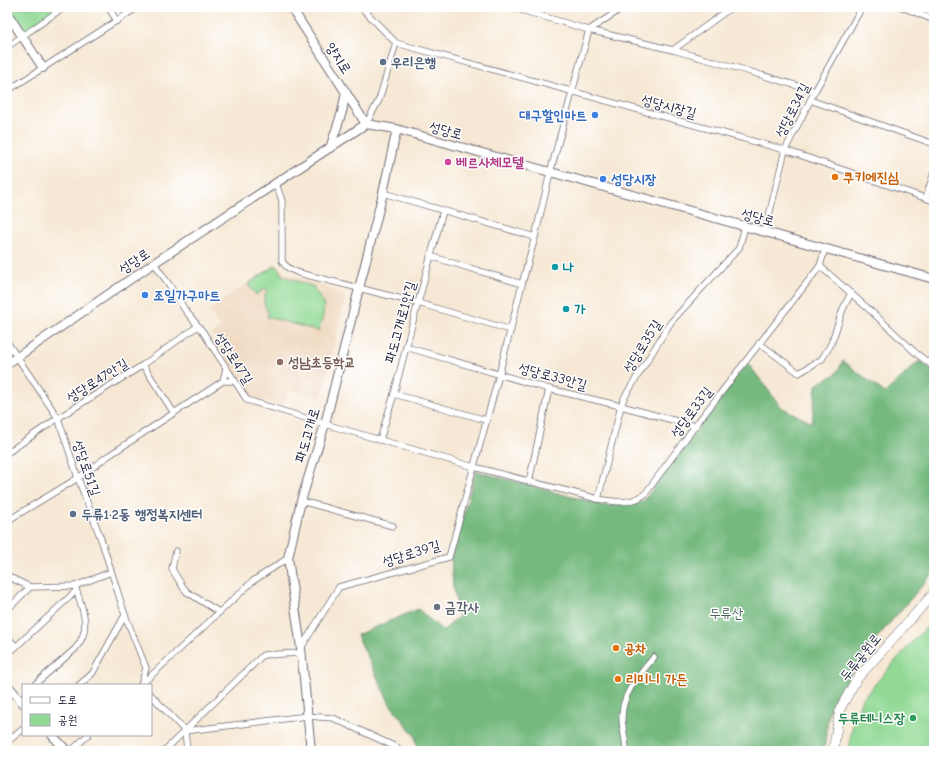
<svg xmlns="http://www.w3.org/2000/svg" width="941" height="758" viewBox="0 0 941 758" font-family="'Comic Neue','Poor Story',sans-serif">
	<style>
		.built { fill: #eed6bb }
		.green { fill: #91d994; stroke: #5a7e68 }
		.forest { fill: #74b97e; stroke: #4b6e5c }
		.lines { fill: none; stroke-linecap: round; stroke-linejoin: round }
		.street-casing { stroke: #6c6771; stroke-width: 7 }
		.secondary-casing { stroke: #6c6771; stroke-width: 10 }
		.primary-casing { stroke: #6c6771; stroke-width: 10 }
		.street { stroke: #fff; stroke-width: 5.5 }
		.secondary { stroke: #fff; stroke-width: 8 }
		.primary { stroke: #fff; stroke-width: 9 }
		.service-dot { fill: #5c6f8a; stroke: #fff; stroke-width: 1.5 }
		.shop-dot { fill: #3f7fe0; stroke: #fff; stroke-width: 1.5 }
		.hotel-dot { fill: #d1479c; stroke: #fff; stroke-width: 1.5 }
		.food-dot { fill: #e8710a; stroke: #fff; stroke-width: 1.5 }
		.culture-dot { fill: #0f9aa8; stroke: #fff; stroke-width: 1.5 }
		.education-dot { fill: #8d6e63; stroke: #fff; stroke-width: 1.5 }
		.worship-dot { fill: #6b7280; stroke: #fff; stroke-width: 1.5 }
		.leisure-dot { fill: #2e9e5b; stroke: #fff; stroke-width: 1.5 }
		.labels { text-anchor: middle; stroke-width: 3; stroke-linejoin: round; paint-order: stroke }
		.street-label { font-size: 14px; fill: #22223b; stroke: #fff }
		.service-label { font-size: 14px; font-weight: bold; fill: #4e5e75; stroke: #fff; text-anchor: start }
		.shop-label { font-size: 14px; font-weight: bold; fill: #366cbe; stroke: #fff; text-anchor: start }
		.hotel-label { font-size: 14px; font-weight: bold; fill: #b23c85; stroke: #fff; text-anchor: start }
		.food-label { font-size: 14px; font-weight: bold; fill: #c56008; stroke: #fff; text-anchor: start }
		.culture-label { font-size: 14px; font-weight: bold; fill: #0d838f; stroke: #fff; text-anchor: start }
		.education-label { font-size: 14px; font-weight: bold; fill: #785e54; stroke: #fff; text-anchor: start }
		.worship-label { font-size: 14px; font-weight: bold; fill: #5b616d; stroke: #fff; text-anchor: start }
		.park-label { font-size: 14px; fill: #49625a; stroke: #fff }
		.leisure-label { font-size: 14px; font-weight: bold; fill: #27864d; stroke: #fff; text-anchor: end }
	</style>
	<rect width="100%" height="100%" fill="#fff"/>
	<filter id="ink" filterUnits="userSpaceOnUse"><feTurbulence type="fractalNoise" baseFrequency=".025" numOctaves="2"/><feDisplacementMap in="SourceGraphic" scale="8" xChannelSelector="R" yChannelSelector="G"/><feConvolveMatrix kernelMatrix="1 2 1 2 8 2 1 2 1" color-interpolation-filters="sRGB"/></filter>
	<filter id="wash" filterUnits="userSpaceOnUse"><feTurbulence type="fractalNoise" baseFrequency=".012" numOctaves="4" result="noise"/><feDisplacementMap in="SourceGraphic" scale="16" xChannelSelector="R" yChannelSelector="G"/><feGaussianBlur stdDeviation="0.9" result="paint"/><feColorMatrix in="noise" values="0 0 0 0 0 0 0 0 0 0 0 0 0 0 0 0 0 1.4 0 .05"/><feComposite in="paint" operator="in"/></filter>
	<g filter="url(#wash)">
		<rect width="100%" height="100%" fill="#f6e8d4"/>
		<polygon class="built" points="276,263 283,272 346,294 322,397 288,390 283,406 251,397 212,334 220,328 209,310"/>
		<g class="green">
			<polygon points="7,7 53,7 57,12 23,37 7,13"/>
			<path d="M276 265 283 276 314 287V291C329 302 323 316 319 331L267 317 268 312C263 304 263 299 267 290L266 288 256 295 248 284Z"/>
			<polygon points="934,620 934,751 848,751 853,723 862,699 914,640"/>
		</g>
		<polygon class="forest" points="843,361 885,393 919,361 934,371 934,572 867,649 838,694 829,710 824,751 418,751 415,736 390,704 357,635 418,609 443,631 459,616 453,586 451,558 476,471 606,506 643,502 747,362 781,407 812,423 816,385 836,374"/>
	</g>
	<g filter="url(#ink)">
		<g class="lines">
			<g class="street-casing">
				<g id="street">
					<polyline points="53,7 57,12"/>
					<polyline points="108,7 117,21"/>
					<polyline points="361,7 396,43 785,150 934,201"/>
					<polyline points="511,7 589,30 673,50 741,69 815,91"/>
					<polyline points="902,7 934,20"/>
					<polyline points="7,47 57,12 65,7"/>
					<polyline points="673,50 732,7"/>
					<polyline points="7,91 138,7"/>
					<polyline points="810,100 934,144"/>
					<polyline points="366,124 379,100 396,43"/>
					<path d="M276 183 282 201V261C286 268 292 270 299 273L418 303 511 330"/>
					<polyline points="383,193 535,237"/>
					<polyline points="926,198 934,172"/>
					<polyline points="765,232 785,150 815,91 862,7"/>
					<polyline points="430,256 522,284"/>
					<path d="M154 263 170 286 185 310 203 332 247 400 325 424 474 467 598 499C614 502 631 505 645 494L695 426 820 266 825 249"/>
					<polyline points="820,266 873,313 917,354 934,367"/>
					<polyline points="7,342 58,418 78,478 101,539 125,615 146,668 141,685"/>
					<polyline points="759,343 799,373 822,359 831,344 843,309 851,293"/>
					<polyline points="406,347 549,389 621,406 695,426"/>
					<polyline points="143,365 174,413"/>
					<polyline points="226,368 223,381 235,381"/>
					<polyline points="394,394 486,420"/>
					<polyline points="380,440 394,394 406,347 443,211"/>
					<polyline points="7,453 58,418 143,365 198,326"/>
					<polyline points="529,482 549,389"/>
					<polyline points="598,499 621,406 624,398 671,322 739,248 745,227"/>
					<polyline points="301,501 393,526"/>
					<polyline points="7,521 78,478 108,456 223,381"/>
					<polyline points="176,551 172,568 173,571 183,587 187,592 219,612"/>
					<polyline points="7,576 30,587 75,586 111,572"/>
					<polyline points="7,610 30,587"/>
					<polyline points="7,636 16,647"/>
					<polyline points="301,648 339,587 449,557 499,375 522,284 535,237 550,173 589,30 624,7"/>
					<polyline points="7,655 76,591"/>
					<path d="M34 685 75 649C93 629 82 608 75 586"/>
					<polyline points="79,685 92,674 125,615"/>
					<polyline points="141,685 253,581 288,558"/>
					<polyline points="151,695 185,731 187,751"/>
					<polyline points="185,731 307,716 333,718 398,748 398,751"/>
					<polyline points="7,742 23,729"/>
					<polyline points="71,751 88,735"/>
					<polyline points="164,751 263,655 301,653"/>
					<path d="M626 751C626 740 622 728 622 717 622 693 640 674 654 657"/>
				</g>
			</g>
			<g class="secondary-casing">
				<g id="secondary">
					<polyline points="291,7 366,124"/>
					<polyline points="7,13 43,68"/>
					<polyline points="330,148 342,112 346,92"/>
					<polyline points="7,364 154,263 366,124 396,129 934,279"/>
					<polyline points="7,685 23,703"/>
					<polyline points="52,735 67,751"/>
					<polyline points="311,751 301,648 288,558 301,501 325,424 383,193 396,133 396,129"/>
				</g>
			</g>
			<g class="primary-casing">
				<polyline id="primary" points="833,751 840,709 856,680 934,593"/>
			</g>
			<use href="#street" class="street"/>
			<use href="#secondary" class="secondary"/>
			<use href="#primary" class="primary"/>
		</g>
	</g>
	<g class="service-dot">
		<circle cx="383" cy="62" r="4"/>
		<circle cx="73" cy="514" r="4"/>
	</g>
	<g class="shop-dot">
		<circle cx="595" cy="115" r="4"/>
		<circle cx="603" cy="179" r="4"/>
		<circle cx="145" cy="295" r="4"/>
	</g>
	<circle class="hotel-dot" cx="448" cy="162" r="4"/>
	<g class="food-dot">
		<circle cx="835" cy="177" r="4"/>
		<circle cx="616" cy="648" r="4"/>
		<circle cx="618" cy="679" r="4"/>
	</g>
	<g class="culture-dot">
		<circle cx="555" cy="267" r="4"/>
		<circle cx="566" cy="309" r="4"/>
	</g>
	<circle class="education-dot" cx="280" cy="362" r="4"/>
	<circle class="worship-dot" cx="437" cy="607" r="4"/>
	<circle class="leisure-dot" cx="913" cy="718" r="4"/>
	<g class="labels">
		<g class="street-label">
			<text transform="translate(339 58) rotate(57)" y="5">양지로</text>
			<text transform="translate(669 106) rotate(15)" y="5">성당시장길</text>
			<text transform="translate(792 110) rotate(-63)" y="5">성당로34길</text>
			<text transform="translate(446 130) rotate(16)" y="5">성당로</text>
			<text transform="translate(758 217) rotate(15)" y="5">성당로</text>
			<text transform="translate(134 261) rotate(-34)" y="5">성당로</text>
			<text transform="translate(400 322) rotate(-75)" y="5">파도고개로1안길</text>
			<text transform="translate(642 346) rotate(-58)" y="5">성당로35길</text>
			<text transform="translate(234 358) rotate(57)" y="5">성당로47길</text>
			<text transform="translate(553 376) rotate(15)" y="5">성당로33안길</text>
			<text transform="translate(97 380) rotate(-32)" y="5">성당로47안길</text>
			<text transform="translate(691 412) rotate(-53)" y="5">성당로33길</text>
			<text transform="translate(307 435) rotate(-74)" y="5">파도고개로</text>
			<text transform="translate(87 468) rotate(71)" y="5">성당로51길</text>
			<text transform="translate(411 553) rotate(-17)" y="5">성당로39길</text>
			<text transform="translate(860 657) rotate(-51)" y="5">두류공원로</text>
		</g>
		<g class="service-label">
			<text x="391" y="67">우리은행</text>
			<text x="81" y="519">두류1·2동 행정복지센터</text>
		</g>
		<g class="shop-label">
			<text x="587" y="120" text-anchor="end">대구할인마트</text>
			<text x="611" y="184">성당시장</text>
			<text x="153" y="300">조일가구마트</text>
		</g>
		<g class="hotel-label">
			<text x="456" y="167">베르사체모텔</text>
		</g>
		<g class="food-label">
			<text x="843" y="182">쿠키에진심</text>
			<text x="624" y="653">공차</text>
			<text x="626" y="684">리미니 가든</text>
		</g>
		<g class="culture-label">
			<text x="563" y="272">나</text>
			<text x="574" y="314">가</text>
		</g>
		<g class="education-label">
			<text x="288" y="367">성남초등학교</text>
		</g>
		<g class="worship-label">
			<text x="445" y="612">금각사</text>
		</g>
		<g class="park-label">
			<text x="726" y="618">두류산</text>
		</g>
		<g class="leisure-label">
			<text x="905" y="723">두류테니스장</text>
		</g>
	</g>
	<rect width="941" height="758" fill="none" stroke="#fff" stroke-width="24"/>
	<rect x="22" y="684" width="130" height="52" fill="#ffffff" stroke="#a7a7b1"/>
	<rect x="30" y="697" width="20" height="6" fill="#ffffff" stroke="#a7a7b1"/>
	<text x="58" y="704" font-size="12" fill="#22223b">도로</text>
	<rect x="30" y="714" width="20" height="12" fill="#91d994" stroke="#a7a7b1"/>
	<text x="58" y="724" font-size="12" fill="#22223b">공원</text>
</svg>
